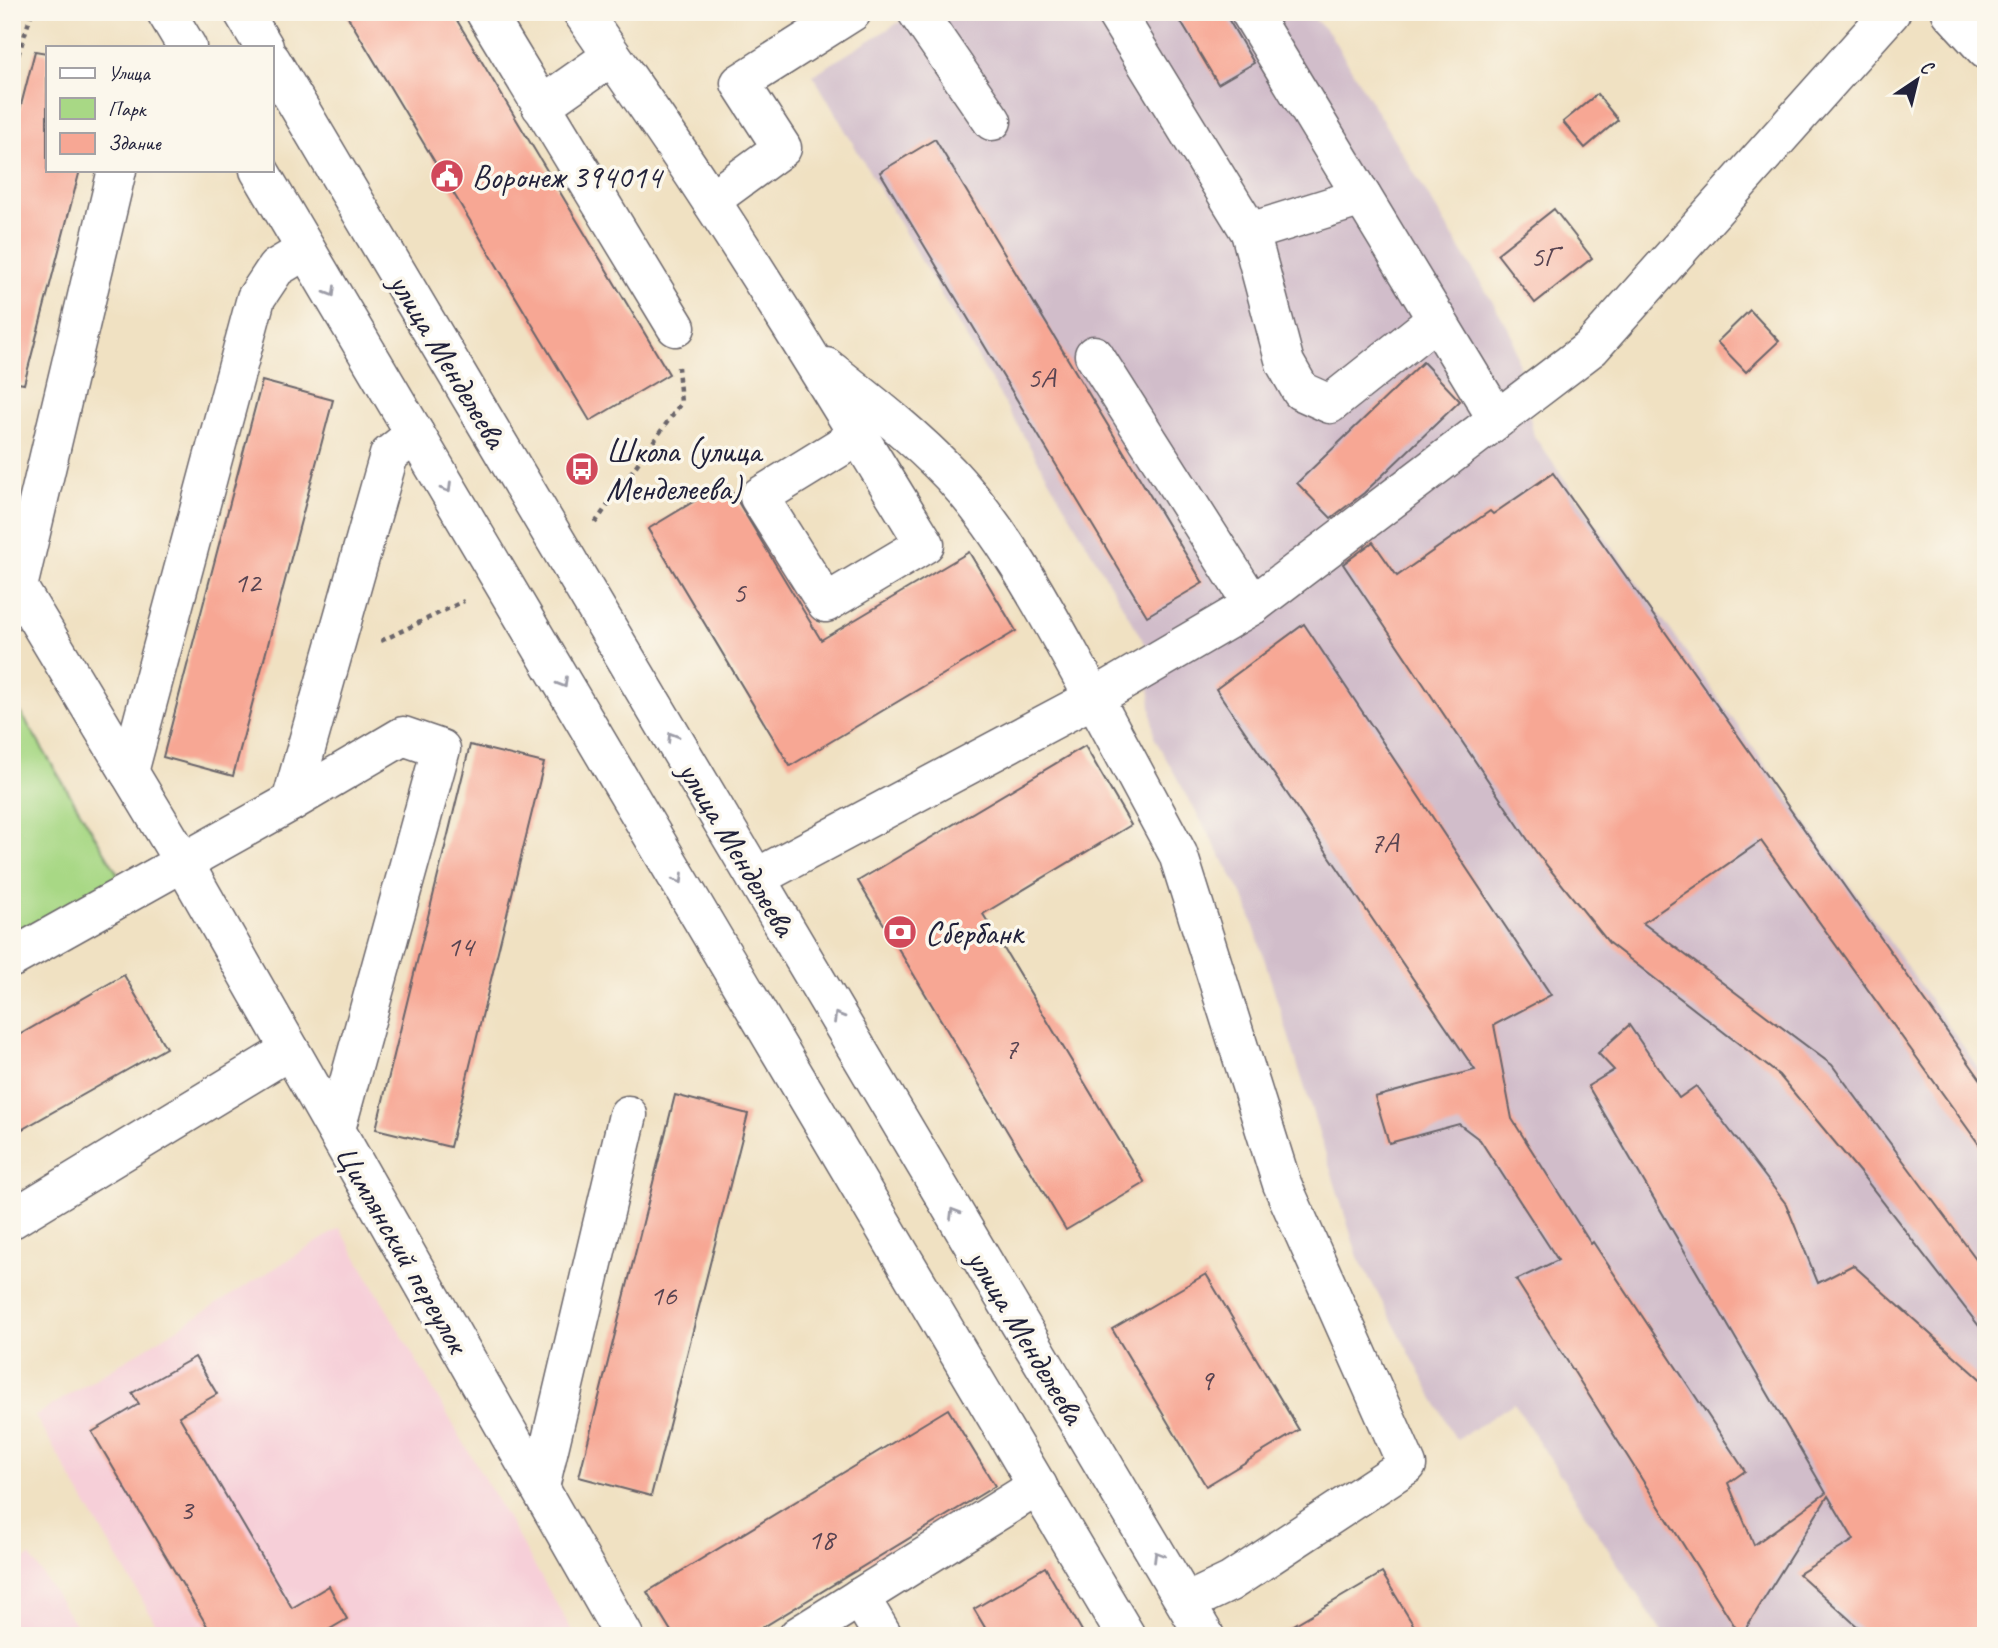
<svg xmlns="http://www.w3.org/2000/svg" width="1998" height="1648" viewBox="0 0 1998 1648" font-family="Caveat,sans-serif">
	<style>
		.built { fill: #f6cfd8 }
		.industrial { fill: #d1bdca }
		.green { fill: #a8d885; stroke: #657d60; stroke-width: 2 }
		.building { fill: #f7a794 }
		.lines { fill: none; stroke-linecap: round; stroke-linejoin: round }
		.minor-casing { stroke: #6a656a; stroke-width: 41 }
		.highway-casing { stroke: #6a656a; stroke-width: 41 }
		.path { stroke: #6a656a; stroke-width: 4.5; stroke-dasharray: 5 5; stroke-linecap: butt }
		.minor { stroke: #fff; stroke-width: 38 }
		.highway { stroke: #fff; stroke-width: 38 }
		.oneway { stroke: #9c9ca7 }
		.labels { text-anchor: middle; stroke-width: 7; stroke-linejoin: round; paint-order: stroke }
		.number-label { font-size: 30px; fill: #574351 }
		.poi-label { font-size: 33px; fill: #22223b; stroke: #fbf7ec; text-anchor: start }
		.street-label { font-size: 33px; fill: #22223b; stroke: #fbf7ec }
	</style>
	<rect width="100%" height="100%" fill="#fbf7ec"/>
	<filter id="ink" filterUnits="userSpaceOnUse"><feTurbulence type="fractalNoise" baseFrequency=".0143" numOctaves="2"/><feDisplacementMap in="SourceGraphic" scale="14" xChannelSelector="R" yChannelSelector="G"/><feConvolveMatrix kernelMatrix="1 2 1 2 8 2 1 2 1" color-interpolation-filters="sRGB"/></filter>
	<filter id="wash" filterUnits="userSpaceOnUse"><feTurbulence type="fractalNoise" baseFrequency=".00686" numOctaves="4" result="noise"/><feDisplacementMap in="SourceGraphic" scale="28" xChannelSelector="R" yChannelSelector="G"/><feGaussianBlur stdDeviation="1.57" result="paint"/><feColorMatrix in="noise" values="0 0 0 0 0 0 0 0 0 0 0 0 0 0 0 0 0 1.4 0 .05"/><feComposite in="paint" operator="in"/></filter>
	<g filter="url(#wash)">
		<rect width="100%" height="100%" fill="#f0e1c2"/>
		<g class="built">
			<polygon points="340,1228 575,1636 163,1636 35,1416"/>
			<polygon points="30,1556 83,1636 12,1636 12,1567"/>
		</g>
		<polygon class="industrial" points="916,12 1307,12 1330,34 1512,334 1534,436 1986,1079 1986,1636 1664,1636 1514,1403 1456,1440 1358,1257 1246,901 1154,737 1145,644 813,75"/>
		<polygon class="green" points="12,698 122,881 12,944"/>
		<g id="blocks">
			<g class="building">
				<polygon points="345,12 452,12 669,374 590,421"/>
				<polygon points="1175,12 1224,12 1254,63 1218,84"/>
				<polygon points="35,51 47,53 47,170 80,170 24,384 12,382 12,140"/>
				<polygon points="1597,94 1618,120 1585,148 1563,122"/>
				<polygon points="935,139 1203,583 1147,616 880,172"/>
				<polygon points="1554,209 1592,258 1535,303 1497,254"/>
				<polygon points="1750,310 1779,341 1746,372 1717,342"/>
				<polygon points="1423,362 1460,401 1364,493 1331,518 1297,483"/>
				<polygon points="262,381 333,400 233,776 163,757"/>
				<polygon points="1553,473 1986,1087 1986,1154 1761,841 1643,923 1832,1065 1986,1272 1986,1335 1862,1175 1779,1075 1609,943 1536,852 1343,564 1373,542 1397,576 1490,511 1493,514"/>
				<polygon points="726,482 821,640 969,552 1016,631 790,766 648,529"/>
				<polygon points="1304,624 1551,995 1494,1025 1512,1119 1591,1244 1593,1242 1745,1471 1728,1483 1754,1545 1826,1493 1588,1086 1614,1070 1598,1053 1629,1025 1679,1098 1696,1086 1786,1204 1818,1283 1853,1265 1986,1384 1986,1636 1868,1636 1799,1574 1854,1540 1828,1496 1741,1636 1516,1280 1558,1260 1480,1140 1459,1124 1389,1143 1375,1097 1475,1070 1216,689"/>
				<polygon points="470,745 544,763 450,1147 376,1129"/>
				<polygon points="1085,746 1131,825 983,914 1145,1183 1066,1230 858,881"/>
				<polygon points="124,975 166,1048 12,1135 12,1039"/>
				<polygon points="675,1095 748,1114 651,1496 579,1477"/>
				<polygon points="1206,1274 1299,1430 1206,1486 1112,1329"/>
				<polygon points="195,1357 217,1394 179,1416 292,1608 329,1586 347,1619 318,1636 213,1636 92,1432 139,1404 132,1393"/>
				<polygon points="948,1409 995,1486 749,1636 674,1636 647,1592"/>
				<polygon points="1045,1567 1085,1636 990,1636 974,1609"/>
				<polygon points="1382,1573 1420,1636 1275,1636"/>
			</g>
		</g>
	</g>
	<g filter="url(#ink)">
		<use href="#blocks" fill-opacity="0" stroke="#6a656a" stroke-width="2"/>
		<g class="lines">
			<g class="minor-casing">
				<g id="minor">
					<polyline points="166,12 187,47"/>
					<polyline points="243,12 264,47"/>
					<polyline points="485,12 676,327"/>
					<path d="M582 12C625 75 670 137 711 201 785 313 854 429 925 544L826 603 759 497 858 436"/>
					<polyline points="917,12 992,121"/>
					<polyline points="1115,12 1250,232 1285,363 1301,391 1330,404 1437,319"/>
					<polyline points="1250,12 1497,419"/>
					<polyline points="271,60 1205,1636"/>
					<polyline points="541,106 612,56"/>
					<polyline points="259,170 1126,1636"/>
					<polyline points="711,200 782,148 740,83 852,12"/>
					<polyline points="1250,232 1362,197"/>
					<polyline points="1094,355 1253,605"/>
					<polyline points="12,577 182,860 624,1636"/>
					<polyline points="18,587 117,170"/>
					<polyline points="129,772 256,298 276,268 306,250"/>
					<polyline points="291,802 403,736 441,749 336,1129"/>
					<path d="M756 878 1094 698C1053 625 1009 537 951 475 913 435 869 401 826 367"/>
					<polyline points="12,958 291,802 389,455 415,434"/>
					<polyline points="12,1219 290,1050"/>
					<polyline points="540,1487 628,1115"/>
					<polyline points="860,1597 883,1636"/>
					<polyline points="1186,1603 1230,1582 1407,1465 1282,1184 1178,854 1094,698 1253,605 1591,348 1891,12"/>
					<polyline points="798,1636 1038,1486"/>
				</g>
			</g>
			<g class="highway-casing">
				<polyline id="highway" points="1951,12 1986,50"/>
			</g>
			<g class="path">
				<polyline points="12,74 32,12"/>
				<polyline points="595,523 681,403 678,367"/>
				<polyline points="381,641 464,601"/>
			</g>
			<use href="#minor" class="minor"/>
			<use href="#highway" class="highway"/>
		</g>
		<defs><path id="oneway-chevron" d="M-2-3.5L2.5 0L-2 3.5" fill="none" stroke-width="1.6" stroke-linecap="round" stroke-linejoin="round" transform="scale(1.75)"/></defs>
		<g class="oneway">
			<use href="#oneway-chevron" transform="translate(331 292) rotate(59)"/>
			<use href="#oneway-chevron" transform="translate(447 488) rotate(59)"/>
			<use href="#oneway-chevron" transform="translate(563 683) rotate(59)"/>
			<use href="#oneway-chevron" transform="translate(672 737) rotate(-121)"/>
			<use href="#oneway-chevron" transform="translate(679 879) rotate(59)"/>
			<use href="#oneway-chevron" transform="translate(838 1017) rotate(-121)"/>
			<use href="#oneway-chevron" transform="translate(954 1213) rotate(-121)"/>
			<use href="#oneway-chevron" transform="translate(1158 1556) rotate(-121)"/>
		</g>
	</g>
	<defs>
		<g id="civic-disc" transform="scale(1.75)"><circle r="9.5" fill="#d1495b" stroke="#fbf7ec"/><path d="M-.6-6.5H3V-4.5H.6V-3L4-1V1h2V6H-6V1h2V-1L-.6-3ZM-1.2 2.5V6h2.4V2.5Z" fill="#fff"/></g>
		<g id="bus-disc" transform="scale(1.75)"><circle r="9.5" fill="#d1495b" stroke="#fbf7ec"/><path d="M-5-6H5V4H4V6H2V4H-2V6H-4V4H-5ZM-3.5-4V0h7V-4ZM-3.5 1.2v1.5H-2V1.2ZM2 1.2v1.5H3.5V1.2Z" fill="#fff"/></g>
		<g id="bank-disc" transform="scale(1.75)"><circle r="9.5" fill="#d1495b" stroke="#fbf7ec"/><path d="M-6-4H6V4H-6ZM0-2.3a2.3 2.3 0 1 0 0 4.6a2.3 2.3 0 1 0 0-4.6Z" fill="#fff"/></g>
	</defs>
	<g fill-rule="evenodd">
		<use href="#civic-disc" x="447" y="176"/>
		<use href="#bus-disc" x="582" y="469"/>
		<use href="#bank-disc" x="900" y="932"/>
	</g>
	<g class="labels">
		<g class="number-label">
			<text x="1544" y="266">5Г</text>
			<text x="1041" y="387">5А</text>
			<text x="247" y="592">12</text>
			<text x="739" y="602">5</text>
			<text x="1384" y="852">7А</text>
			<text x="460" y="956">14</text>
			<text x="1011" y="1058">7</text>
			<text x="663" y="1305">16</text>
			<text x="1206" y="1390">9</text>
			<text x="186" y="1519">3</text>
			<text x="821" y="1549">18</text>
		</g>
		<g class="poi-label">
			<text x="472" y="188">Воронеж 394014</text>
			<text x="606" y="462">Школа (улица<tspan x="606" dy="38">Менделеева)</tspan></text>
			<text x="925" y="944">Сбербанк</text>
		</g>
		<g class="street-label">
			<text transform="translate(449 360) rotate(59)" y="12">улица Менделеева</text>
			<text transform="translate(738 848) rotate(59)" y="12">улица Менделеева</text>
			<text transform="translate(403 1248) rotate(60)" y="12">Цимлянский переулок</text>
			<text transform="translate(1027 1336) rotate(59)" y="12">улица Менделеева</text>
		</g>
	</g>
	<rect width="1998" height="1648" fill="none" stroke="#fbf7ec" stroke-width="42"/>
	<rect x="46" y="46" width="228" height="126" fill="#fbf7ec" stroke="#a4a2a5" stroke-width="2"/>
	<rect x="60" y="68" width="35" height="10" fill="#ffffff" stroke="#a4a2a5" stroke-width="2"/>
	<text x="108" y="80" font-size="21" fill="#22223b">Улица</text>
	<rect x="60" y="98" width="35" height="21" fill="#a8d885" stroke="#a4a2a5" stroke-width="2"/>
	<text x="108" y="116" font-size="21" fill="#22223b">Парк</text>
	<rect x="60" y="133" width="35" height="21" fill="#f7a794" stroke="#a4a2a5" stroke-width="2"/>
	<text x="108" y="150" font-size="21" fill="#22223b">Здание</text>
	<g transform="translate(1917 80) rotate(35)" stroke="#fbf7ec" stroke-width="5" paint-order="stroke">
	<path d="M0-5L12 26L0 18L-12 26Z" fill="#22223b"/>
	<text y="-10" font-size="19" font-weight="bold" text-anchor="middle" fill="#22223b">С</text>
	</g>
</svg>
